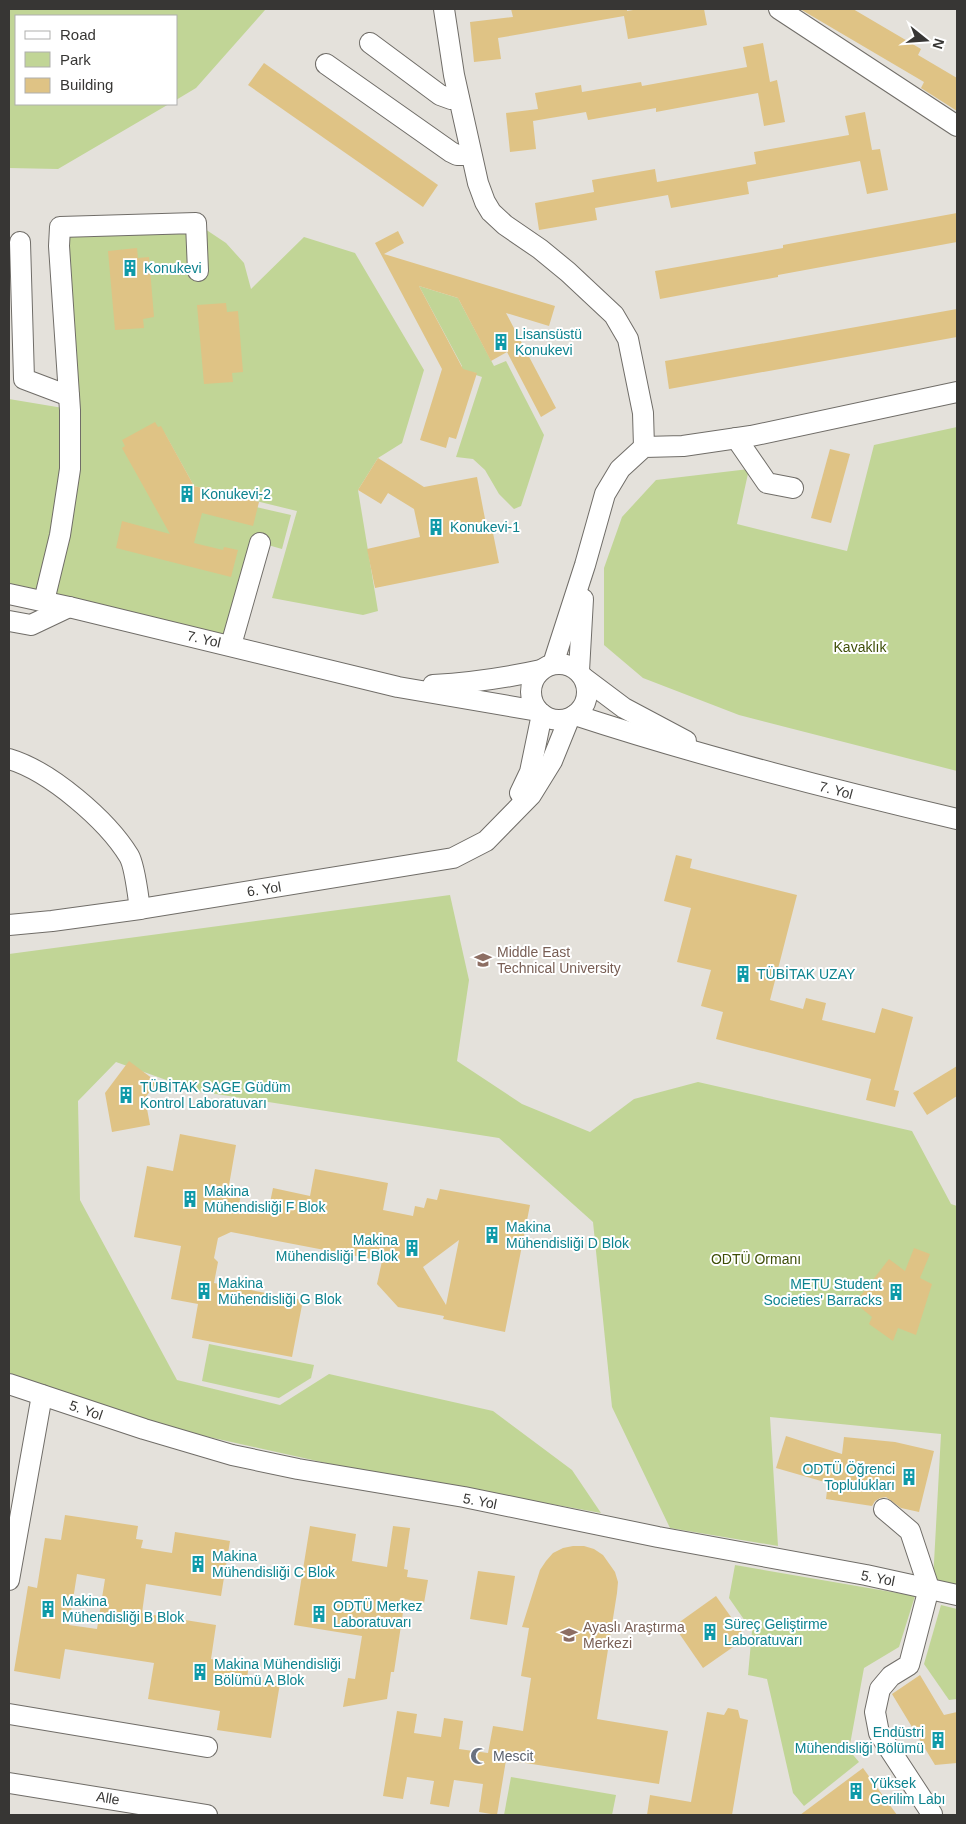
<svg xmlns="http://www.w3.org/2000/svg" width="966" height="1824" viewBox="0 0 966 1824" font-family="Helvetica,sans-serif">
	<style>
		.green { fill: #c1d596 }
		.building { fill: #dfc385; fill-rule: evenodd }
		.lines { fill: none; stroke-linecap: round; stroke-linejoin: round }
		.minor-casing { stroke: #706d68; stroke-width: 22 }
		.minor { stroke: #fff; stroke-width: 20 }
		.labels { text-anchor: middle; stroke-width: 4; stroke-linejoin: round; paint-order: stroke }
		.culture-label { font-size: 14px; fill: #0d838f; stroke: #fff; text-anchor: start }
		.street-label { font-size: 14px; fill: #373634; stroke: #fff }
		.park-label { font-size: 14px; fill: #3e4e07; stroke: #fff }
		.education-label { font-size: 14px; fill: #785e54; stroke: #fff; text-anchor: start }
		.worship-label { font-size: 14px; fill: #5b616d; stroke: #fff; text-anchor: start }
	</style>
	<rect width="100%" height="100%" fill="#e4e1db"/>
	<g class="green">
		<polygon points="9,9 272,9 265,10 196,88 176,100 176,16 16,16 16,104 169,104 58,169 9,168"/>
		<polygon points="196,223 226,243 244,263 251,289 304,237 355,253 424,370 402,443 378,458 358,490 378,611 363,615 272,598 297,511 194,486 164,432 190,492 291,515 282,549 261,543 231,645 9,594 9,399 69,409 60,227"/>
		<polygon points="419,286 461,299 459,300 494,366 506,361 544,435 521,506 514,509 499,494 485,470 473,459 456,457 482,377 476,375 476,373 461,370 462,366"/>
		<polygon points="957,427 957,771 739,715 643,678 604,645 604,568 622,517 656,480 749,469 737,524 847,551 874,445"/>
		<polygon points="450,895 469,980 457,1061 522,1104 590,1132 634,1099 698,1082 912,1131 951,1204 957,1206 957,1588 933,1581 941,1434 770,1417 778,1546 670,1528 612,1407 593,1222 499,1138 197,1091 116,1062 78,1101 80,1200 177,1380 280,1405 329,1374 493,1411 572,1470 601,1513 344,1467 164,1427 9,1373 9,954"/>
		<polygon points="209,1344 314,1365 311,1378 279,1398 202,1381"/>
		<polygon points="735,1565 915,1596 899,1647 864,1668 849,1750 859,1762 804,1806 793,1793 767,1679 748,1675 752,1631 729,1598"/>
		<polygon points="941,1605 957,1609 957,1699 949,1700 924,1664"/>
		<polygon points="511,1777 616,1795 612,1815 504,1815"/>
	</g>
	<g class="building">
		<polygon points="511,9 627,9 627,11 639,9 704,9 707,25 628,39 624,16 498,38 501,59 474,62 470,22 513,17"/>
		<polygon points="800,9 853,9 921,49 918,55 957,78 957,111 921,88 924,82"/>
		<polygon points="763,43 770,82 777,80 785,122 764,126 758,93 656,112 656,108 588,120 586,112 533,121 536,149 510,152 506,113 538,109 535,93 581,85 582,92 641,82 642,86 747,67 743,47"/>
		<polygon points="264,63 438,185 423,207 248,85"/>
		<polygon points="865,112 872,150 880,149 888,190 867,194 860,161 747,182 749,194 671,208 668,195 595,208 597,220 539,230 535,203 594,192 592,180 655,169 657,182 756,164 754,152 849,135 845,116"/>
		<polygon points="957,213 957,242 778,275 778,277 660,299 655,271 783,248 783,245"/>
		<polygon points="398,231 404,243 384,254 555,306 549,326 506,313 556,408 541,417 507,352 491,361 458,298 419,286 463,369 477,373 456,439 449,437 446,448 420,440 442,369 375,243"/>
		<polygon points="137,248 138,258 149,257 154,317 143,319 144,328 115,330 108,251"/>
		<polygon points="226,303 227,312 238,311 243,372 232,373 233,382 204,384 197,305"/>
		<polygon points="957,309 957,337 669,389 665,361"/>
		<polygon points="155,422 158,427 161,426 194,486 259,502 253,526 202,513 194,543 223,550 224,547 238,550 231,577 116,548 122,521 170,534 122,448 125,446 122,440"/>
		<polygon points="830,449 850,454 831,523 811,518"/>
		<polygon points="378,458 424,487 477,477 486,524 491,523 499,563 375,588 367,549 420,537 414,509 388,493 381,504 358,490"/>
		<polygon points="676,855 692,859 690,868 797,895 770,1000 803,1009 806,998 826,1003 822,1020 875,1033 882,1008 913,1017 894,1090 899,1091 895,1107 866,1100 871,1079 716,1039 723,1012 701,1006 711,970 677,962 691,908 664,901"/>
		<polygon points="129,1061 157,1082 145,1098 150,1125 112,1132 105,1093"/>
		<polygon points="957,1066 957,1096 927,1115 913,1093"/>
		<path d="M180 1134 236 1145 228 1191 241 1193 239 1205 268 1212 273 1188 310 1196 315 1169 388 1183 383 1210 413 1216 415 1206 424 1208 427 1198 437 1200 440 1189 530 1205 505 1332 443 1319 444 1316 398 1307 377 1284 382 1261 231 1232 218 1238 214 1258 218 1262 214 1283 303 1300 292 1357 192 1338 198 1304 171 1299 181 1246 134 1237 147 1166 173 1171ZM459 1240 446 1305 423 1267Z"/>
		<polygon points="914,1248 930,1254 920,1278 932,1284 916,1335 898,1328 893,1341 869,1324 872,1317 855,1303 889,1259 905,1271"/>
		<polygon points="786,1436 842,1454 844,1437 895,1442 934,1451 919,1512 901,1508 886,1497 880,1498 875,1501 872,1506 826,1499 828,1483 776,1468"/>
		<path d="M65 1515 138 1526 136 1539 143 1540 141 1548 172 1553 175 1532 230 1541 221 1596 146 1584 142 1613 216 1625 211 1659 249 1665 247 1678 280 1683 271 1738 217 1730 220 1711 148 1699 154 1663 65 1649 60 1679 14 1671 28 1586 37 1588 45 1538 61 1540ZM77 1574 105 1579 97 1629 69 1625Z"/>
		<polygon points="310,1526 356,1534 352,1561 387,1567 393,1526 410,1528 404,1569 408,1570 407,1577 428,1580 424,1603 405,1599 394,1672 391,1672 387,1699 343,1707 348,1678 355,1679 362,1636 294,1625"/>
		<polygon points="573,1546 584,1546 594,1549 603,1555 615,1572 618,1582 617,1593 597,1719 668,1731 659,1784 506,1760 497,1815 479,1812 483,1784 454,1780 449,1807 430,1804 434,1781 407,1777 403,1799 383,1796 397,1711 417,1714 414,1733 441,1737 444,1718 463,1721 459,1749 488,1753 493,1726 523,1731 531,1678 521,1676 529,1628 522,1627 540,1570 546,1561 553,1553 563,1548"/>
		<polygon points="478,1571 515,1576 507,1625 470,1619"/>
		<polygon points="716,1596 746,1638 703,1668 674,1626"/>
		<polygon points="920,1675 944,1715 957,1712 957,1763 935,1765 892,1694"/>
		<polygon points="728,1708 738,1710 740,1718 748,1720 732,1815 647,1815 650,1795 691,1802 707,1712 724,1715"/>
		<polygon points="863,1768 897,1815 800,1815"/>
	</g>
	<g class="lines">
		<g class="minor-casing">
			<g id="minor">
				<polyline points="444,9 454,75 478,183 485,202 491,212 505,225 540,249 568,272 614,315 628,339 643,413 644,447"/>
				<polyline points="779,9 957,126"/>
				<polyline points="370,43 440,95 451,99 459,99"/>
				<polyline points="326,64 451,152 457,155 471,155"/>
				<polyline points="20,242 24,379 69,396"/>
				<polyline points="736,438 767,483 793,488"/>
				<polyline points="9,594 69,607 398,687 538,711"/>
				<polyline points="44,601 60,535 70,469 70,410 59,246 60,227 196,223 198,271"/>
				<polyline points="9,621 31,625 69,607"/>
				<polyline points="231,645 260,543"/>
				<circle cx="559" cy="692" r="28"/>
				<polyline points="553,664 585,565 605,494 620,469 644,447 683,446 751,436 957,392"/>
				<polyline points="579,671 583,599"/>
				<polyline points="584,678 624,708 686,741"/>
				<path d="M433 685C469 683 505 678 541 670"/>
				<path d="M575 715C700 756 829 789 957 819"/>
				<path d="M9 759C50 771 107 820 129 856 135 866 138 896 140 909"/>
				<polyline points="520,793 530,772 542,714"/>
				<polyline points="9,925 52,921 140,909 453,858 486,841 531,795 552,761 569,719"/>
				<polyline points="9,1384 144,1429 232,1455 298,1469 464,1497 658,1537 866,1575 957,1595"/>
				<polyline points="884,1509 910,1531 929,1588 909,1665 891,1676 880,1689 875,1712 879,1733 932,1814"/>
				<polyline points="9,1580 42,1395"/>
				<polyline points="9,1714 207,1747"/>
				<polyline points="9,1783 207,1815"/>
			</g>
		</g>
		<use href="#minor" class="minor"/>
	</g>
	<defs>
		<g id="building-bare" transform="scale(1.35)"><path d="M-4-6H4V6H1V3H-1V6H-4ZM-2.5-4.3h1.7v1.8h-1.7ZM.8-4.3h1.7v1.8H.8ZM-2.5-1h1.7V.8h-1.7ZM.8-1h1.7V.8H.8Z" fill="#0f9aa8" stroke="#fff" stroke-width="2.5" paint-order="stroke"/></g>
		<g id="university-bare" transform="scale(1.35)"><path d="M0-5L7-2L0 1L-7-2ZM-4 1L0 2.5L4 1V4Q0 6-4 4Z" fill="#8d6e63" stroke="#fff" stroke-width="2.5" paint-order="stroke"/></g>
		<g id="mosque-bare" transform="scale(1.35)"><path d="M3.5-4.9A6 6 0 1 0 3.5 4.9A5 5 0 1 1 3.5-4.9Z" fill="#6b7280" stroke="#fff" stroke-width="2.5" paint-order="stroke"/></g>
	</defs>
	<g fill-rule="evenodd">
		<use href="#building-bare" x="130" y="268"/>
		<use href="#building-bare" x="501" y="342"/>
		<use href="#building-bare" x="187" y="494"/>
		<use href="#building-bare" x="436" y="527"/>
		<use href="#university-bare" x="483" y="960"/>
		<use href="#building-bare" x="743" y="974"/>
		<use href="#building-bare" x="126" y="1095"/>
		<use href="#building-bare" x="190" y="1199"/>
		<use href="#building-bare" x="492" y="1235"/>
		<use href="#building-bare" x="412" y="1248"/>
		<use href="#building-bare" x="204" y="1291"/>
		<use href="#building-bare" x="896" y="1292"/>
		<use href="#building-bare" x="909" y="1477"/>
		<use href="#building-bare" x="198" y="1564"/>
		<use href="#building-bare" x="48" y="1609"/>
		<use href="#building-bare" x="319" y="1614"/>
		<use href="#building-bare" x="710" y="1632"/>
		<use href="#university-bare" x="569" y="1635"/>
		<use href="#building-bare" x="200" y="1672"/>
		<use href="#building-bare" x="938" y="1740"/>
		<use href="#mosque-bare" x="479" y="1756"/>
		<use href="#building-bare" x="856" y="1791"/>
	</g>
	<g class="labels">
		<g class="culture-label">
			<text x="144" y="273">Konukevi</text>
			<text x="515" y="339">Lisansüstü<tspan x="515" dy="16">Konukevi</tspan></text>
			<text x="201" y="499">Konukevi-2</text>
			<text x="450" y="532">Konukevi-1</text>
			<text x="757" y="979">TÜBİTAK UZAY</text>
			<text x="140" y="1092">TÜBİTAK SAGE Güdüm<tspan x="140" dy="16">Kontrol Laboratuvarı</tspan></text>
			<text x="204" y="1196">Makina<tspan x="204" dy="16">Mühendisliği F Blok</tspan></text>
			<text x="506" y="1232">Makina<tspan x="506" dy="16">Mühendisliği D Blok</tspan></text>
			<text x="398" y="1245" text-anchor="end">Makina<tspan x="398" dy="16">Mühendisliği E Blok</tspan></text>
			<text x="218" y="1288">Makina<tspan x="218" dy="16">Mühendisliği G Blok</tspan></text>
			<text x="882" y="1289" text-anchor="end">METU Student<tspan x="882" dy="16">Societies' Barracks</tspan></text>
			<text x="895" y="1474" text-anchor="end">ODTÜ Öğrenci<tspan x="895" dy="16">Toplulukları</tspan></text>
			<text x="212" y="1561">Makina<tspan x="212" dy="16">Mühendisliği C Blok</tspan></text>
			<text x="62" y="1606">Makina<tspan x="62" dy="16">Mühendisliği B Blok</tspan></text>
			<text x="333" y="1611">ODTÜ Merkez<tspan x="333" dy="16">Laboratuvarı</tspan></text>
			<text x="724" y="1629">Süreç Geliştirme<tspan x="724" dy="16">Laboratuvarı</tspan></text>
			<text x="214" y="1669">Makina Mühendisliği<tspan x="214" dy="16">Bölümü A Blok</tspan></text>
			<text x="924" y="1737" text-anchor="end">Endüstri<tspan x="924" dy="16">Mühendisliği Bölümü</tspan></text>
			<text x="870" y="1788">Yüksek<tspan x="870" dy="16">Gerilim Labı</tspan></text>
		</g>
		<g class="street-label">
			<text transform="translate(204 639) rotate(13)" y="5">7. Yol</text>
			<text transform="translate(836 790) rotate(15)" y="5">7. Yol</text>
			<text transform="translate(264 889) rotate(-9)" y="5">6. Yol</text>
			<text transform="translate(86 1410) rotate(19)" y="5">5. Yol</text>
			<text transform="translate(480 1501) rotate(11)" y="5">5. Yol</text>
			<text transform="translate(878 1578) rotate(11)" y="5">5. Yol</text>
			<text transform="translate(108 1798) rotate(9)" y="5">Alle</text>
		</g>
		<g class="park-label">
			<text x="860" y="652">Kavaklık</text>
			<text x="756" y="1264">ODTÜ Ormanı</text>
		</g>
		<g class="education-label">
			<text x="497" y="957">Middle East<tspan x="497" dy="16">Technical University</tspan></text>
			<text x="583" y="1632">Ayaslı Araştırma<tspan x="583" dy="16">Merkezi</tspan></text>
		</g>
		<g class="worship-label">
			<text x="493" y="1761">Mescit</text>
		</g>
	</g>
	<rect width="966" height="1824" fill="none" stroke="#373634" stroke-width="20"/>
	<rect x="15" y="15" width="162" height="90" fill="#ffffff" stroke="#afafae"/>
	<rect x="25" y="31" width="25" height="8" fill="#ffffff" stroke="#afafae"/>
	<text x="60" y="40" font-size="15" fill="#373634">Road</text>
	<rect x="25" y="52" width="25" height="15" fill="#c1d596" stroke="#afafae"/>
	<text x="60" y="65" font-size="15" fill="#373634">Park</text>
	<rect x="25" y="78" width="25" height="15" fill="#dfc385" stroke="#afafae"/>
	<text x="60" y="90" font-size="15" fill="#373634">Building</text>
	<g transform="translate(926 40) rotate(107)" stroke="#ffffff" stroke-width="4" paint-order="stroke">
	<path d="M0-4L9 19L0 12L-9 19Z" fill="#373634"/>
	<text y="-8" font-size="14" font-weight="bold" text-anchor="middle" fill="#373634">N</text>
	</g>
</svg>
